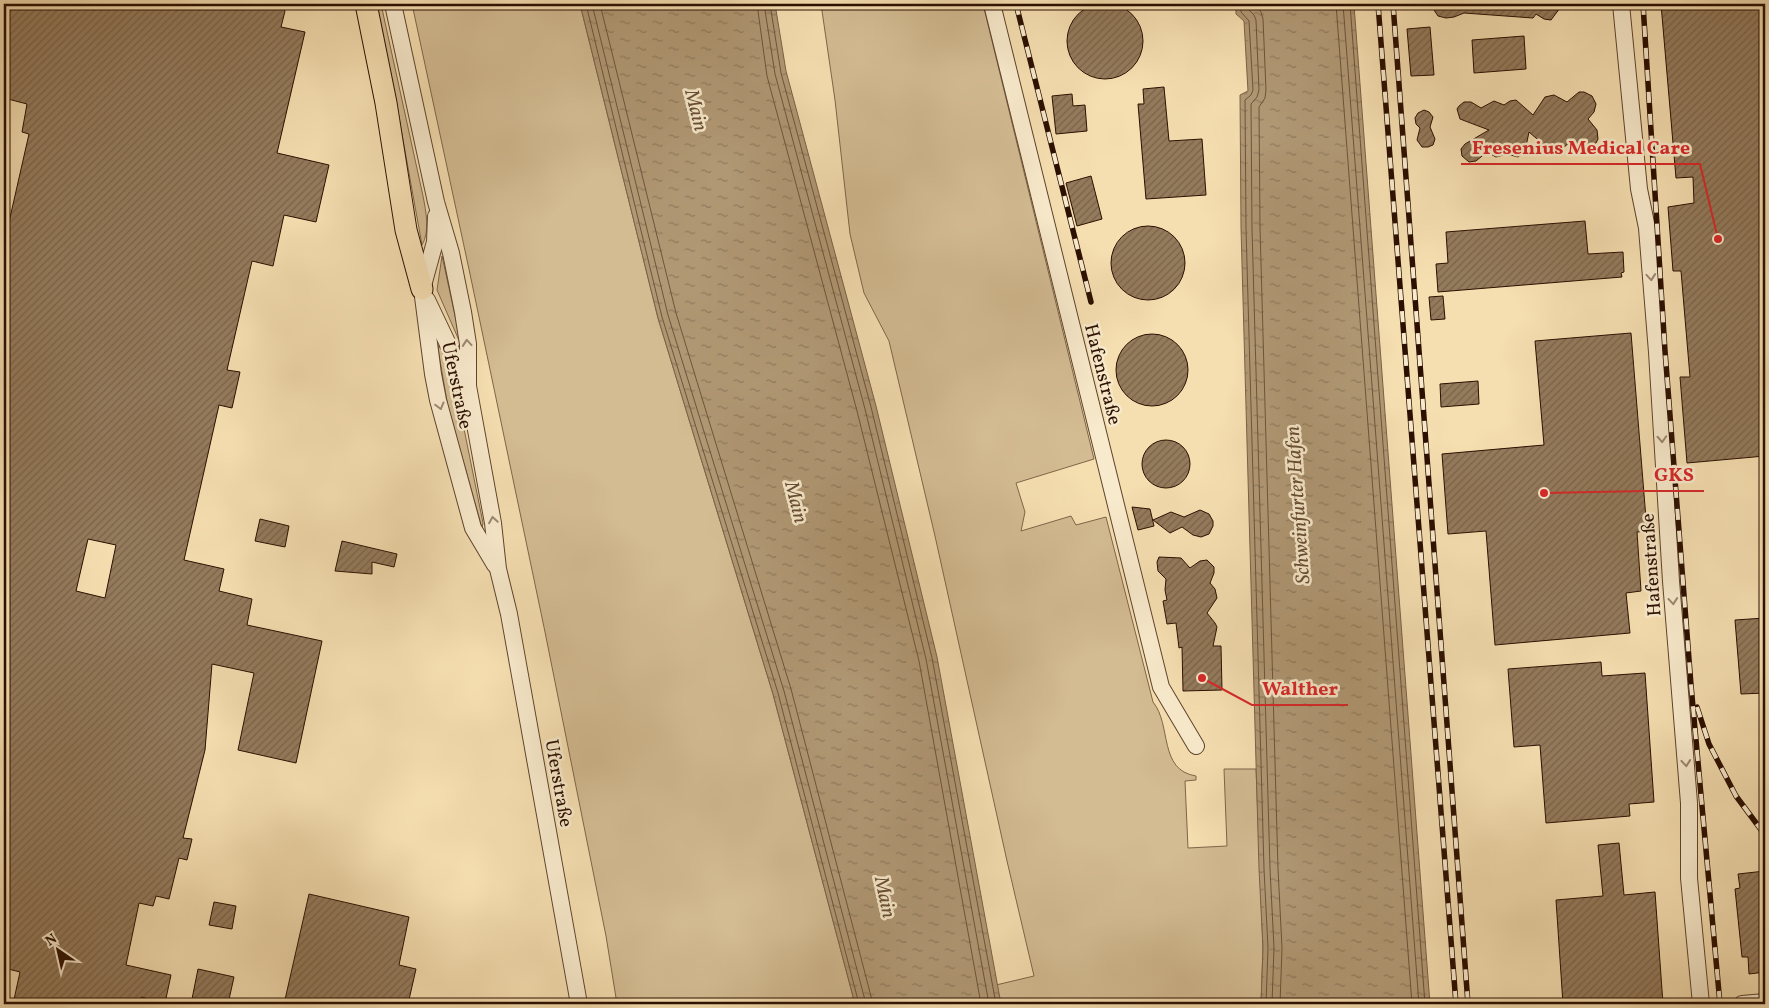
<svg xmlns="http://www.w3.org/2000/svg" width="1769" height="1008" viewBox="0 0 1769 1008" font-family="Vollkorn,serif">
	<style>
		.green { fill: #d3bb92; stroke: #7f6549 }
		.water { fill: url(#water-ripples); stroke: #7b6146 }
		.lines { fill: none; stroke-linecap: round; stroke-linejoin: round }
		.shore { stroke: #6e543a; stroke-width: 1 }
		.building { fill: url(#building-hatch); stroke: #2b0f00; fill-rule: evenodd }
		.minor-casing { stroke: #5e432c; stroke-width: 18 }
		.major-casing { stroke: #2b0f00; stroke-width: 23 }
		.minor { stroke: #f8eacc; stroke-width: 16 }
		.major { stroke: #f5deb0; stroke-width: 21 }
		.rail-casing { stroke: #2b0f00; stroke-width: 5.5 }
		.rail { stroke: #f8eacc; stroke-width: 4; stroke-dasharray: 11; stroke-linecap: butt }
		.oneway { stroke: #9c8770 }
		.labels { text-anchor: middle; stroke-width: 5; stroke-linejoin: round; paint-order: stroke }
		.street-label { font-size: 19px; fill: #2b0f00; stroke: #f8eacc }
		.water-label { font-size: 20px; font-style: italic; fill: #674d34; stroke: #f8eacc }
		.leader { fill: none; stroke: #d62828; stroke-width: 2 }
		.callout-dot { fill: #d62828; stroke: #f8eacc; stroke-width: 2 }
		.callout-label { font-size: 20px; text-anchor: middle; font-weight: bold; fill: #d62828; stroke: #f8eacc; stroke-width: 5; stroke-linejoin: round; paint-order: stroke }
	</style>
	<defs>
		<pattern id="water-ripples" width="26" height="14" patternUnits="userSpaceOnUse" patternTransform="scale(1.25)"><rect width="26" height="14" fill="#b09874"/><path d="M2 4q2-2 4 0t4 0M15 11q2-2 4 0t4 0" fill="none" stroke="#8f7a5d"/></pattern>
		<pattern id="building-hatch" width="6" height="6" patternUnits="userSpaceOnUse" patternTransform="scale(1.25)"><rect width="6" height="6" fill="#947b5c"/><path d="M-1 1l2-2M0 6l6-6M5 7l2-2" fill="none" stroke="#79634a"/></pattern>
	</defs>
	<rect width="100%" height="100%" fill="#f5deb0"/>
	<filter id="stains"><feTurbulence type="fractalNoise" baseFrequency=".004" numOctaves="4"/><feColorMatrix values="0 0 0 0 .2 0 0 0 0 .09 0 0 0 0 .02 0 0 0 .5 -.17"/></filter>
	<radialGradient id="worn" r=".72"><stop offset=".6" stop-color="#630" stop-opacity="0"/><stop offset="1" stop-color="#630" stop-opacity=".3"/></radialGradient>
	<g class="green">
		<path d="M376 4H381L423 196C426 211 430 232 422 245L396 101Z"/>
		<polygon points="412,4 580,4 658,318 773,694 855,1004 617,1004 606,936 545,632 470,274"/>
		<path d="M821 4H983L1094 459 1016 483 1025 512 1021 531 1071 516 1076 525 1106 517 1153 702C1172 725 1158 770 1196 776V780L1185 781 1188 848 1227 846 1224 769H1256L1263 948 1261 1004H1001L996 985 1034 976 1007 861 935 536 889 341 864 293 850 234 835 100Z"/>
		<polygon points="442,256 461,343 461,345 437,290"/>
		<polygon points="438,345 444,354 456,389 483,523 482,528 448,407 439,355"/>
	</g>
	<g class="water">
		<polygon points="580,4 775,4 786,71 876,406 937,657 1001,1004 855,1004 773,694 658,318"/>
		<polygon points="1236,4 1345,4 1354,5 1430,1004 1261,1004 1263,948 1259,869 1241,228 1240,95 1248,91 1244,21 1236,14"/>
	</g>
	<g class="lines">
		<g class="shore">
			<polyline points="586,4 662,317 778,693 859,1004"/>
			<polyline points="592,4 668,315 784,691 866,1004"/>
			<polyline points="600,4 676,313 791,689 873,1004"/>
			<polyline points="757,4 767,76 857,411 919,661 981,1004"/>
			<polyline points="764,4 775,74 865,409 926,659 989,1004"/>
			<polyline points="770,4 781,73 871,407 932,658 996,1004"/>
			<polyline points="1241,4 1241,12 1249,21 1253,90 1251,95 1245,100 1246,228 1264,869 1268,948 1266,1004"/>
			<polyline points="1247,4 1248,9 1254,15 1256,20 1259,90 1257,97 1251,104 1252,228 1270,869 1274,948 1272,1004"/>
			<polyline points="1255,4 1261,12 1263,19 1266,90 1265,98 1259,107 1260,227 1278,869 1282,948 1280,1004"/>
			<polyline points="1336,4 1412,1004"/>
			<polyline points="1343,4 1419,1004"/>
			<polyline points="1350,4 1425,1004"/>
		</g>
	</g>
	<g class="building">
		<circle cx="1105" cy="41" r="38"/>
		<path d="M4 4H58L69 6V4H280L285 11 281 27 305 32 277 153 329 165 316 222 284 215 273 266 252 261 227 370 240 372 232 408 219 405 184 560 224 569 219 591 252 599 247 625 322 641 296 763 238 750 254 673 212 664 205 750 183 838 192 839 187 860 179 858 169 899 156 896 153 906 139 903 126 965 171 975 165 1003 141 997 140 1004H13L20 972 4 968V244L29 134 22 132 27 104 4 98ZM88 539 116 545 105 598 76 591Z"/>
		<polygon points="1430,4 1563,4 1551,20 1544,19 1536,14 1533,18 1464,13 1454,17 1446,18 1438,16"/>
		<polygon points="1661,4 1765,4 1765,456 1687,463 1680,377 1690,377 1681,271 1673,271 1668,207 1694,203 1693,177 1676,178"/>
		<polygon points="1430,27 1434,75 1411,76 1407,29"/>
		<polygon points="1524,36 1526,69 1474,73 1472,40"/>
		<polygon points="1164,87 1169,141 1202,139 1206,195 1146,199 1138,104 1144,104 1143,89"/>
		<polygon points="1579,92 1584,92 1592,96 1596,104 1594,112 1588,119 1597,130 1598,139 1596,143 1589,148 1581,149 1569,143 1559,151 1551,151 1529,132 1525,151 1518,157 1507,154 1496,157 1487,152 1476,161 1469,162 1462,156 1461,149 1465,144 1489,130 1460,119 1457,109 1459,106 1464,102 1471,102 1481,108 1494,101 1504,105 1510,101 1516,100 1533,115 1545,97 1554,95 1567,102"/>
		<polygon points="1072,94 1073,106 1085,105 1087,131 1056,134 1052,96"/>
		<polygon points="1424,110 1429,112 1433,117 1430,127 1435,139 1433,145 1428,147 1422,147 1417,140 1420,128 1416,124 1415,118 1418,113"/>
		<polygon points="1091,176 1102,219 1077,226 1066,183"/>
		<polygon points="1585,221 1588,254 1623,252 1624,272 1621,273 1622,277 1438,292 1436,264 1448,263 1446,232"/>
		<circle cx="1148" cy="263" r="37"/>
		<polygon points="1443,296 1445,319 1431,320 1429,297"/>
		<polygon points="1631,333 1647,531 1637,532 1641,591 1626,593 1630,633 1495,645 1486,531 1448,534 1442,454 1544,445 1535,341"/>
		<circle cx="1152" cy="370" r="36"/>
		<polygon points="1478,381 1479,404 1441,407 1440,384"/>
		<circle cx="1166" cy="464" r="24"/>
		<polygon points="1132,507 1150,509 1154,526 1138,530"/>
		<polygon points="1200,510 1209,514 1213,521 1213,526 1209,534 1201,537 1193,535 1182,527 1170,533 1153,520 1171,512 1184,517"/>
		<polygon points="260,519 289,526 285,547 255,541"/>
		<polygon points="342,541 397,554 394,567 372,562 372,574 335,571"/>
		<polygon points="1159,557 1181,558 1190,568 1200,561 1207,560 1214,567 1214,573 1210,583 1215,589 1217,598 1207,613 1215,623 1217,627 1213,646 1221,646 1222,690 1183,691 1182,647 1179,648 1176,623 1167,624 1163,601 1167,600 1165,590 1166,579 1158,571 1157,562"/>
		<polygon points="1765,618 1765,693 1741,694 1735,620"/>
		<polygon points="1601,662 1602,676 1645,673 1654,802 1629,804 1630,816 1546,823 1540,745 1514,747 1508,669"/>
		<polygon points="1619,843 1624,895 1655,892 1663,1004 1563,1004 1556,900 1603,896 1598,845"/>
		<polygon points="1765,871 1765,972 1749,974 1748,957 1742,957 1735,889 1740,888 1738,874"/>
		<polygon points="309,894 409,917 399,965 416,969 408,1004 284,1004"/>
		<polygon points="214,902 236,906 232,929 209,925"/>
		<polygon points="198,969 234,977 228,1004 191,1004"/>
	</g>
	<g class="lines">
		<g class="minor-casing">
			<g id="minor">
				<polyline points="393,4 436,202 451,253 463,312 468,344 468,386 493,523 498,569 509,614 579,1004"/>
				<polyline points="992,4 1161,687 1196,746"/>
				<polyline points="1621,4 1639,189 1647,228 1657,352 1671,581 1689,803 1689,878 1701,1004"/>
				<polyline points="436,216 435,242 422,289 433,374 438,400 473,528 495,565"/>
				<polyline points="427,300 466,382"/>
				<polyline points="1742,1004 1765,1002"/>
			</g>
		</g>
		<g class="major-casing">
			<polyline id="major" points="366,4 386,103 406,230 422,289"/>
		</g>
		<use href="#minor" class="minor"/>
		<use href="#major" class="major"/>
		<g class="rail-casing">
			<g id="rail">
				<polyline points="1016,4 1091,302"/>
				<polyline points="1378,4 1456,1004"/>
				<polyline points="1393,4 1468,1004"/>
				<polyline points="1643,4 1665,351 1691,685 1720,1004"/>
				<polyline points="1697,707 1709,744 1736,796 1765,835"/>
			</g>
		</g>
		<use href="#rail" class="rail"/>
	</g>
	<defs><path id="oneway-chevron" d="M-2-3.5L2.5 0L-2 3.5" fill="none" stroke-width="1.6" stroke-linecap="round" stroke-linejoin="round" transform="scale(1.25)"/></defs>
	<g class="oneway">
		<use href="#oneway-chevron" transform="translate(1651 277) rotate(85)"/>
		<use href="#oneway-chevron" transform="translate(467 343) rotate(-95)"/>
		<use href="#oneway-chevron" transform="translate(440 406) rotate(75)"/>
		<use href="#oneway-chevron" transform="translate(1662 439) rotate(87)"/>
		<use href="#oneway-chevron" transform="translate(493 520) rotate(-99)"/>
		<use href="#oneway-chevron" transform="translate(1673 601) rotate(85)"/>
		<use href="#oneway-chevron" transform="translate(1686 763) rotate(85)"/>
	</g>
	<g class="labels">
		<g class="street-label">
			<text transform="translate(1104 374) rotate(76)" y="7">Hafenstraße</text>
			<text transform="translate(458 385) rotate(78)" y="7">Uferstraße</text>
			<text transform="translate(1650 565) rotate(-94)" y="7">Hafenstraße</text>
			<text transform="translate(560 783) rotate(80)" y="7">Uferstraße</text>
		</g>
		<g class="water-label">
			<text transform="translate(697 110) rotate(76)" y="7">Main</text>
			<text transform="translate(797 502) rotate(76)" y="7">Main</text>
			<text transform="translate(1297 505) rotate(-94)" y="7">Schweinfurter Hafen</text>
			<text transform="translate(886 897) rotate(78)" y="7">Main</text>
		</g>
	</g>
	<path class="leader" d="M1718 239L1700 164H1461M1544 493L1644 491H1704M1202 678L1252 705H1348"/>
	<g class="callout-dot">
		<circle cx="1718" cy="239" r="5"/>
		<circle cx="1544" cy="493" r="5"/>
		<circle cx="1202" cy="678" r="5"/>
	</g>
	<g class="callout-label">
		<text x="1581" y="154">Fresenius Medical Care</text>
		<text x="1674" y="481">GKS</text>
		<text x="1300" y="695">Walther</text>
	</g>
	<rect width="1769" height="1008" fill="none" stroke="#f5deb0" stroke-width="20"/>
	<rect x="5" y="5" width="1759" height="998" fill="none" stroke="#2b0f00" stroke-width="2.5"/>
	<rect x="10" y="10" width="1749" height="988" fill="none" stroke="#2b0f00"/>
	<g transform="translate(58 950) rotate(326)" stroke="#f8eacc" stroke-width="4" paint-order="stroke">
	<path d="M0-4L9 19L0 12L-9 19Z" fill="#2b0f00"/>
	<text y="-8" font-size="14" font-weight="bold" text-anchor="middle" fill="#2b0f00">N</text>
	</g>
	<rect width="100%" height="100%" filter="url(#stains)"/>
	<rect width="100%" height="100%" fill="url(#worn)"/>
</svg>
